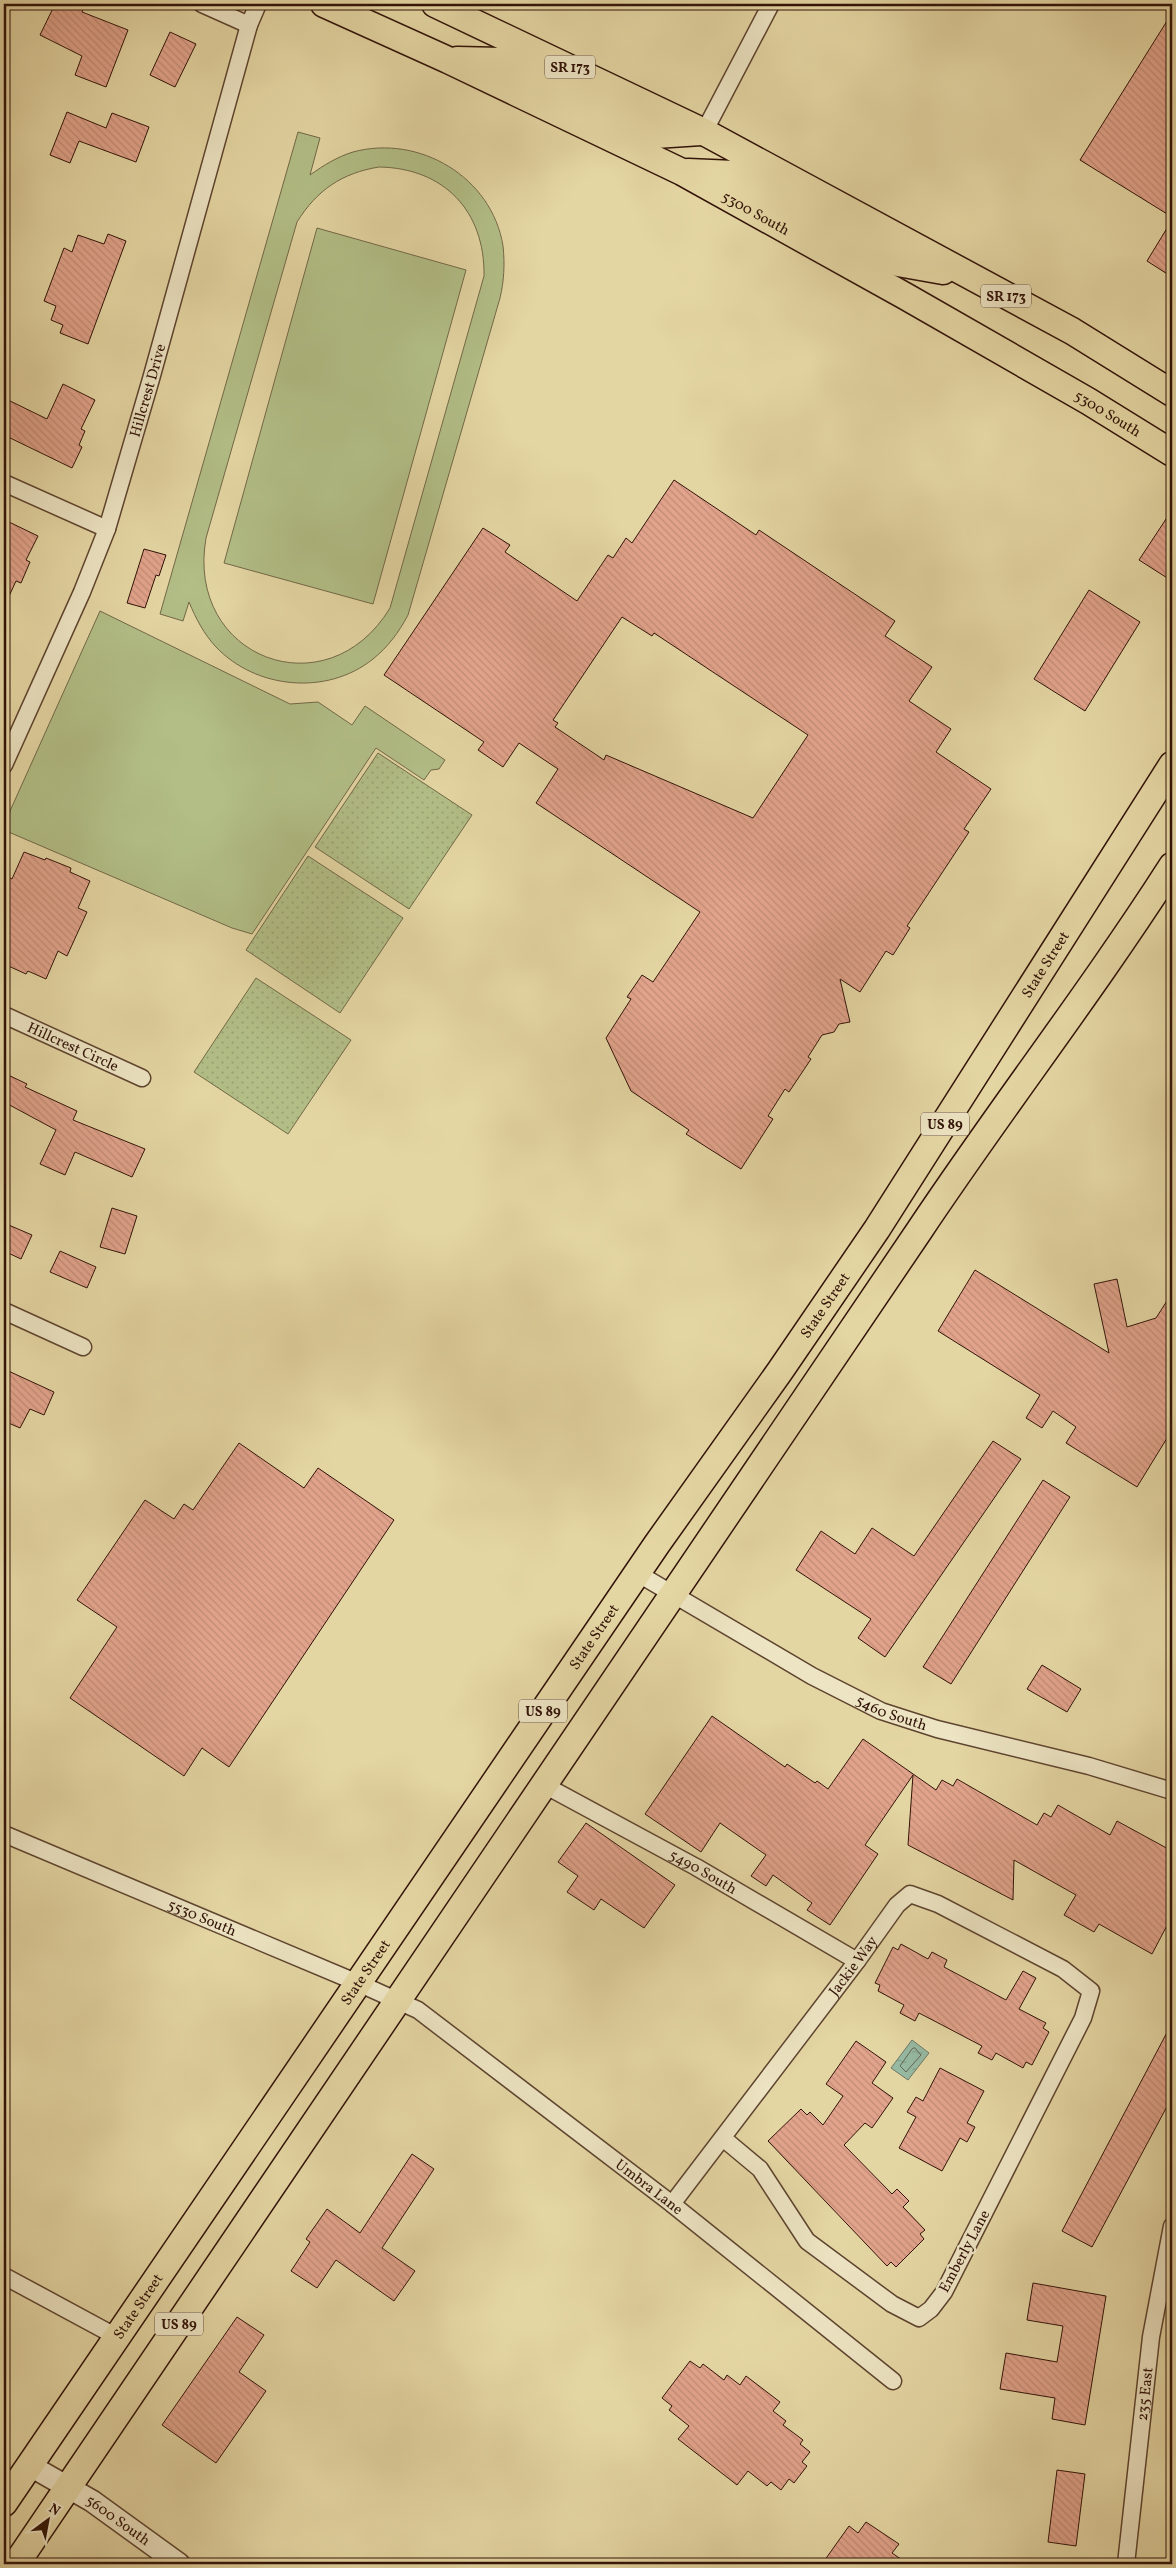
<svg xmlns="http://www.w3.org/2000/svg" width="1176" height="2568" viewBox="0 0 1176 2568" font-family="Vollkorn,serif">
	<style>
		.grass { fill: #b2be86; stroke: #726847; fill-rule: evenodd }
		.park { fill: url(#park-dots); stroke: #726847 }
		.water { fill: url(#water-ripples); stroke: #6e7764 }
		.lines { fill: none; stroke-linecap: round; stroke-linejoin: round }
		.shore { stroke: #646655; stroke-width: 1 }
		.building { fill: url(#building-back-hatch); stroke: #321308; fill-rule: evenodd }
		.minor-casing { stroke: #5e442f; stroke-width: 19 }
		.tertiary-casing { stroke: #5e442f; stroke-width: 24 }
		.primary-casing { stroke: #321308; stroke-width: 29 }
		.minor { stroke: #ede4c3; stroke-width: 16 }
		.tertiary { stroke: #ede4c3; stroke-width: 21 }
		.primary { stroke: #e4d6a3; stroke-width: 26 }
		.labels { text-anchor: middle; stroke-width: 5; stroke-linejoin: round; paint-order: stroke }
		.shield { fill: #ede4c3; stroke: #6a5240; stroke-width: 1 }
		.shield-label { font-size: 14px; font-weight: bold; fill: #321308 }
		.street-label { font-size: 15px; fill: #321308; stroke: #ede4c3 }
	</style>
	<defs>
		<pattern id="park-dots" width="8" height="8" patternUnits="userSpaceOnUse" patternTransform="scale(1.25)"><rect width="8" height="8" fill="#b2be86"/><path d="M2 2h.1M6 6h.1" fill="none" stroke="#9aa272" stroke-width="1.8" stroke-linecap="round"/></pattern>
		<pattern id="water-ripples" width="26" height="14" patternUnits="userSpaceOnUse" patternTransform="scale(1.25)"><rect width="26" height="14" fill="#96b9a2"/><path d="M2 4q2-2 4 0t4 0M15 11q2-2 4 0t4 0" fill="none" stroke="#829e8a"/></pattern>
		<pattern id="building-back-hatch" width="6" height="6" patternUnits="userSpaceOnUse" patternTransform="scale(1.25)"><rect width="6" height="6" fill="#e1a38b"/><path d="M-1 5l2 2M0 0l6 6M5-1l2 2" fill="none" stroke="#c28b76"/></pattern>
	</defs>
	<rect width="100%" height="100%" fill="#e4d6a3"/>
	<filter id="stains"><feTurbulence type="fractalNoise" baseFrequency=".004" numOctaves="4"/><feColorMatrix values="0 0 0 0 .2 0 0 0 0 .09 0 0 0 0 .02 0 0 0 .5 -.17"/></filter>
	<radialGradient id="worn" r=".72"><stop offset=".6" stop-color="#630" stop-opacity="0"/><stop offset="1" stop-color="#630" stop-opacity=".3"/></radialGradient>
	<g class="grass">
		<path d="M298 132 320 138 310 175C324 165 337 157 353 152 419 134 492 177 503 246 505 264 504 281 500 298L408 615C399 632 388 647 373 659 327 696 256 689 216 647 204 634 196 619 189 602L183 621 160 614ZM379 167C444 168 485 211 484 276L390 608C327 712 185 658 206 538L297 222C317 190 342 173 379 167Z"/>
		<polygon points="317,228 466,270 373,604 224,563"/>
		<polygon points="100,611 290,704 318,702 352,725 365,706 445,760 439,769 431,770 424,780 376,748 252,934 232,928 4,830 8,826 10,811"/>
	</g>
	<g class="park">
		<polygon points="378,753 472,815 409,909 315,847"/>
		<polygon points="308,856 403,918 340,1013 246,950"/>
		<polygon points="256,978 351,1040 288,1134 194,1072"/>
	</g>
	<polygon class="water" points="912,2040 929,2053 908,2080 891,2068"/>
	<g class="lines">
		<polygon class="shore" points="915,2048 921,2055 906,2072 900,2066 912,2049"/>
	</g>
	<g class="building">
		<polygon points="55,4 85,4 82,12 128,30 106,87 75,75 82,56 40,35"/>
		<polygon points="1172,13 1172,217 1080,160"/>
		<polygon points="170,32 196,44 175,87 150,75"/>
		<polygon points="67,112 106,128 112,113 149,127 136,162 79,141 70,163 50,155"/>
		<polygon points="1172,220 1172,277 1147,261"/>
		<polygon points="108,234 126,241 88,344 60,333 63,325 51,320 56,306 44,301 64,248 72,252 78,235 104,244"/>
		<polygon points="63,384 95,400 81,429 85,431 79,445 82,447 72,468 4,435 4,398 47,419"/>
		<path d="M674 480 756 535 759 530 895 621 885 636 932 667 909 701 951 729 936 752 991 789 964 829 969 832 907 926 910 928 893 955 886 951 860 992 840 979 850 1022 839 1024 834 1032 822 1035 808 1057 811 1059 789 1092 785 1089 768 1116 773 1119 741 1169 686 1134 689 1130 631 1091 606 1038 631 999 627 997 642 975 653 982 700 912 536 803 558 769 519 743 503 767 478 750 484 742 384 675 483 528 510 545 505 552 577 601 608 555 613 558 626 538 632 543ZM622 617 652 636 654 633 808 735 753 818 606 755 604 760 555 727 558 723 553 720Z"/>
		<polygon points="1172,510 1172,581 1139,560"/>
		<polygon points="9,522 38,536 26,560 30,562 21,583 16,581 4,607 4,534"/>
		<polygon points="144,549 166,555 159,576 156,575 145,608 127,603"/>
		<polygon points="1089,590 1140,622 1085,711 1034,679"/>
		<polygon points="24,852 45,860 46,858 71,868 70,872 90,881 78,908 87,912 67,956 58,951 46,979 28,971 26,974 4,964 4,875 12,879"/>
		<polygon points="4,1073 27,1084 25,1087 77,1111 73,1120 145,1149 132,1177 75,1152 65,1175 40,1164 56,1130 4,1102"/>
		<polygon points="112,1208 137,1216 125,1254 100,1247"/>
		<polygon points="4,1223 32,1235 21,1259 4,1251"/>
		<polygon points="60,1251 96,1267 87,1288 50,1272"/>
		<polygon points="975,1270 1109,1353 1094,1284 1117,1279 1127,1327 1156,1318 1172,1293 1172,1430 1137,1487 1066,1443 1076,1427 1053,1411 1042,1428 1026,1418 1040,1395 938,1331"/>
		<polygon points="4,1369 54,1392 44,1415 30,1409 20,1428 4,1421"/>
		<polygon points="993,1441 1021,1459 885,1657 858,1638 871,1619 796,1570 821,1531 855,1554 872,1528 914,1556"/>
		<polygon points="239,1443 304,1488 318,1468 394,1520 229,1767 202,1748 184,1776 70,1698 117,1627 77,1600 145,1500 174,1519 184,1504 193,1510"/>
		<polygon points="1043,1480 1070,1497 951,1684 923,1667"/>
		<polygon points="1042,1665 1081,1689 1067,1712 1027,1689"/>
		<polygon points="712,1716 785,1767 787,1764 815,1783 817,1781 828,1789 863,1739 936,1790 942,1780 953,1786 957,1779 1037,1825 1044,1813 1051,1817 1058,1805 1110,1835 1117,1821 1172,1851 1172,1916 1152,1954 1099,1924 1094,1932 1064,1915 1076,1895 1014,1860 1013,1900 908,1845 913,1775 865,1845 878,1854 830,1925 807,1910 812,1903 773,1875 766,1886 751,1876 766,1855 720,1823 701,1852 645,1814"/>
		<polygon points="586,1823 675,1885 644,1928 601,1899 594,1910 567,1892 578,1876 558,1862"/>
		<polygon points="901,1944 928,1959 932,1952 947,1960 944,1967 1006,2000 1023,1971 1036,1978 1019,2009 1046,2023 1043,2028 1049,2032 1032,2065 1026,2062 1023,2068 996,2053 992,2060 978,2053 982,2046 944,2026 919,2013 915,2021 900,2013 904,2005 878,1991 880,1985 875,1983 893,1947 898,1950"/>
		<polygon points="1172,2023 1172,2097 1092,2247 1062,2231"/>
		<polygon points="856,2041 886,2062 872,2083 893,2098 872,2128 865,2123 844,2145 892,2194 897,2189 909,2201 903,2207 925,2230 920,2234 924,2239 896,2267 891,2262 887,2266 768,2141 801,2109 807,2115 810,2112 823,2125 843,2096 826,2084"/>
		<polygon points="940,2068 984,2091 967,2123 975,2127 967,2142 960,2138 942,2171 899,2148 916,2117 907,2112 916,2097 923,2101"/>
		<polygon points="412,2154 434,2169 382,2248 415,2271 394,2301 336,2260 317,2288 291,2271 310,2242 306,2239 327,2209 360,2233"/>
		<polygon points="1033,2283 1106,2296 1085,2425 1052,2419 1055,2398 1000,2389 1006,2353 1057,2362 1063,2326 1027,2320"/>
		<polygon points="237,2317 264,2335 239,2372 266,2391 216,2463 162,2425"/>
		<polygon points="690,2361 700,2368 703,2364 724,2380 727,2375 740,2385 746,2376 780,2402 773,2411 786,2421 783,2425 803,2440 800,2444 810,2452 802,2462 807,2466 794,2483 789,2479 781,2490 771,2482 767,2486 748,2471 737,2485 678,2439 689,2426 669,2410 672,2406 662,2398"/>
		<polygon points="1057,2470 1085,2474 1076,2546 1048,2542"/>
		<polygon points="866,2522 899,2544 892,2553 908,2564 822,2564 849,2526 858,2533"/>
	</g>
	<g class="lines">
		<g class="minor-casing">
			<g id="minor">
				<polyline points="202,4 249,25"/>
				<polyline points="704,132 771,4"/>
				<polyline points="4,483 107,529"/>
				<path id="s1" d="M4 765 82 592 107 529 151 379 249 25 258 4"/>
				<path id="s2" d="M4 1015 142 1078"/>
				<polyline points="4,1311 83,1347"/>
				<path id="s3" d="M637 1573 812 1676 881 1711 937 1729 1089 1766 1172 1791"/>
				<path id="s4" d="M546 1786 696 1867 857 1961"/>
				<path id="s5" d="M4 1834 358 1983 418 2010 672 2204 893 2381"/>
				<path id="s6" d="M672 2204 857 1961 897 1905 910 1894 938 1904 1063 1969 1091 1991 1083 2018 944 2292 931 2309 919 2318 892 2304 807 2241 760 2169 724 2139"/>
				<polyline points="4,2276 117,2337"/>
				<path id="s7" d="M1126 2564 1151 2337 1172 2226"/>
			</g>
		</g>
		<g class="tertiary-casing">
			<g id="tertiary">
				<path id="s8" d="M29 2465 92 2501 179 2564"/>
			</g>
		</g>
		<g class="primary-casing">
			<g id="primary">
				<path id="s9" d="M324 4 448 60 682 172 905 296 1088 401 1172 453"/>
				<polyline points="435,4 704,132 1072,331 1172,393"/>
				<polyline points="457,60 501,61 655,135 701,132"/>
				<polyline points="688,172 734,174 898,263 943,271"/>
				<path id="s10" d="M4 2503 657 1544 780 1371 877 1229 1172 765"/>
				<path d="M16 2564C320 2121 620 1676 919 1231 1001 1108 1092 991 1172 866"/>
			</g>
		</g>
		<use href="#minor" class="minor"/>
		<use href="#tertiary" class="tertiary"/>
		<use href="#primary" class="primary"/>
	</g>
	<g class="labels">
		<g class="shield">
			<rect x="545" y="55.5" width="50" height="23" rx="4"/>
			<rect x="981" y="284.5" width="50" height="23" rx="4"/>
			<rect x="921" y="1112.5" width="48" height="23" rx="4"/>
			<rect x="519" y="1699.5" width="48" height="23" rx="4"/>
			<rect x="155" y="2312.5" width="48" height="23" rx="4"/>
		</g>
		<g class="shield-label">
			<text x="570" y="72">SR 173</text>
			<text x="1006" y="301">SR 173</text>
			<text x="945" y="1129">US 89</text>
			<text x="543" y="1716">US 89</text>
			<text x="179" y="2329">US 89</text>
		</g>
		<g class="street-label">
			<text dy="5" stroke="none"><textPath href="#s9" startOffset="480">5300 South</textPath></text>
			<text dy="5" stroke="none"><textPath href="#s1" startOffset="402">Hillcrest Drive</textPath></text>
			<text dy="5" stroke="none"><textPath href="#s9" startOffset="885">5300 South</textPath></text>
			<text dy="5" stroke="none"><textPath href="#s10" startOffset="1858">State Street</textPath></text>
			<text dy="5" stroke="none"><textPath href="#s2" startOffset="76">Hillcrest Circle</textPath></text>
			<text dy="5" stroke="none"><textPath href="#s10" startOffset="1452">State Street</textPath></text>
			<text dy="5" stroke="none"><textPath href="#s10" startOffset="1048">State Street</textPath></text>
			<text dy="5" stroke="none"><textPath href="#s3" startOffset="291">5460 South</textPath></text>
			<text dy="5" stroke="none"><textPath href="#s4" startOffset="179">5490 South</textPath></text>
			<text dy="5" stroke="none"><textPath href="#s5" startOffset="215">5530 South</textPath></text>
			<text dy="5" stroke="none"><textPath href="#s6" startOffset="299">Jackie Way</textPath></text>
			<text dy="5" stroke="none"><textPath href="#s10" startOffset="642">State Street</textPath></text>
			<text dy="5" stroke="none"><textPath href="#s5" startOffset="741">Umbra Lane</textPath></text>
			<text transform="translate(964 2251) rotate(-62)" y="5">Emberly Lane</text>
			<text dy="5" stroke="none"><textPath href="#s10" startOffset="238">State Street</textPath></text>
			<text dy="5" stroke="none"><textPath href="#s7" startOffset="171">235 East</textPath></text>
			<text dy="5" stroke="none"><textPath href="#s8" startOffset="105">5600 South</textPath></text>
		</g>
	</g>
	<rect width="1176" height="2568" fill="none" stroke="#e4d6a3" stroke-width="20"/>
	<rect x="5" y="5" width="1166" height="2558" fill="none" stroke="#321308" stroke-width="2.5"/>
	<rect x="10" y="10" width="1156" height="2548" fill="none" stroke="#321308"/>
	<g transform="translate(48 2520) rotate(32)" stroke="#ede4c3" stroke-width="4" paint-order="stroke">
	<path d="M0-4L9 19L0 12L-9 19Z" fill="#321308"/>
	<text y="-8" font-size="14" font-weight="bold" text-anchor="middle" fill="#321308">N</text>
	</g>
	<rect width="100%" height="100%" filter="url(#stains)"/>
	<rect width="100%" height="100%" fill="url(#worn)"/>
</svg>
